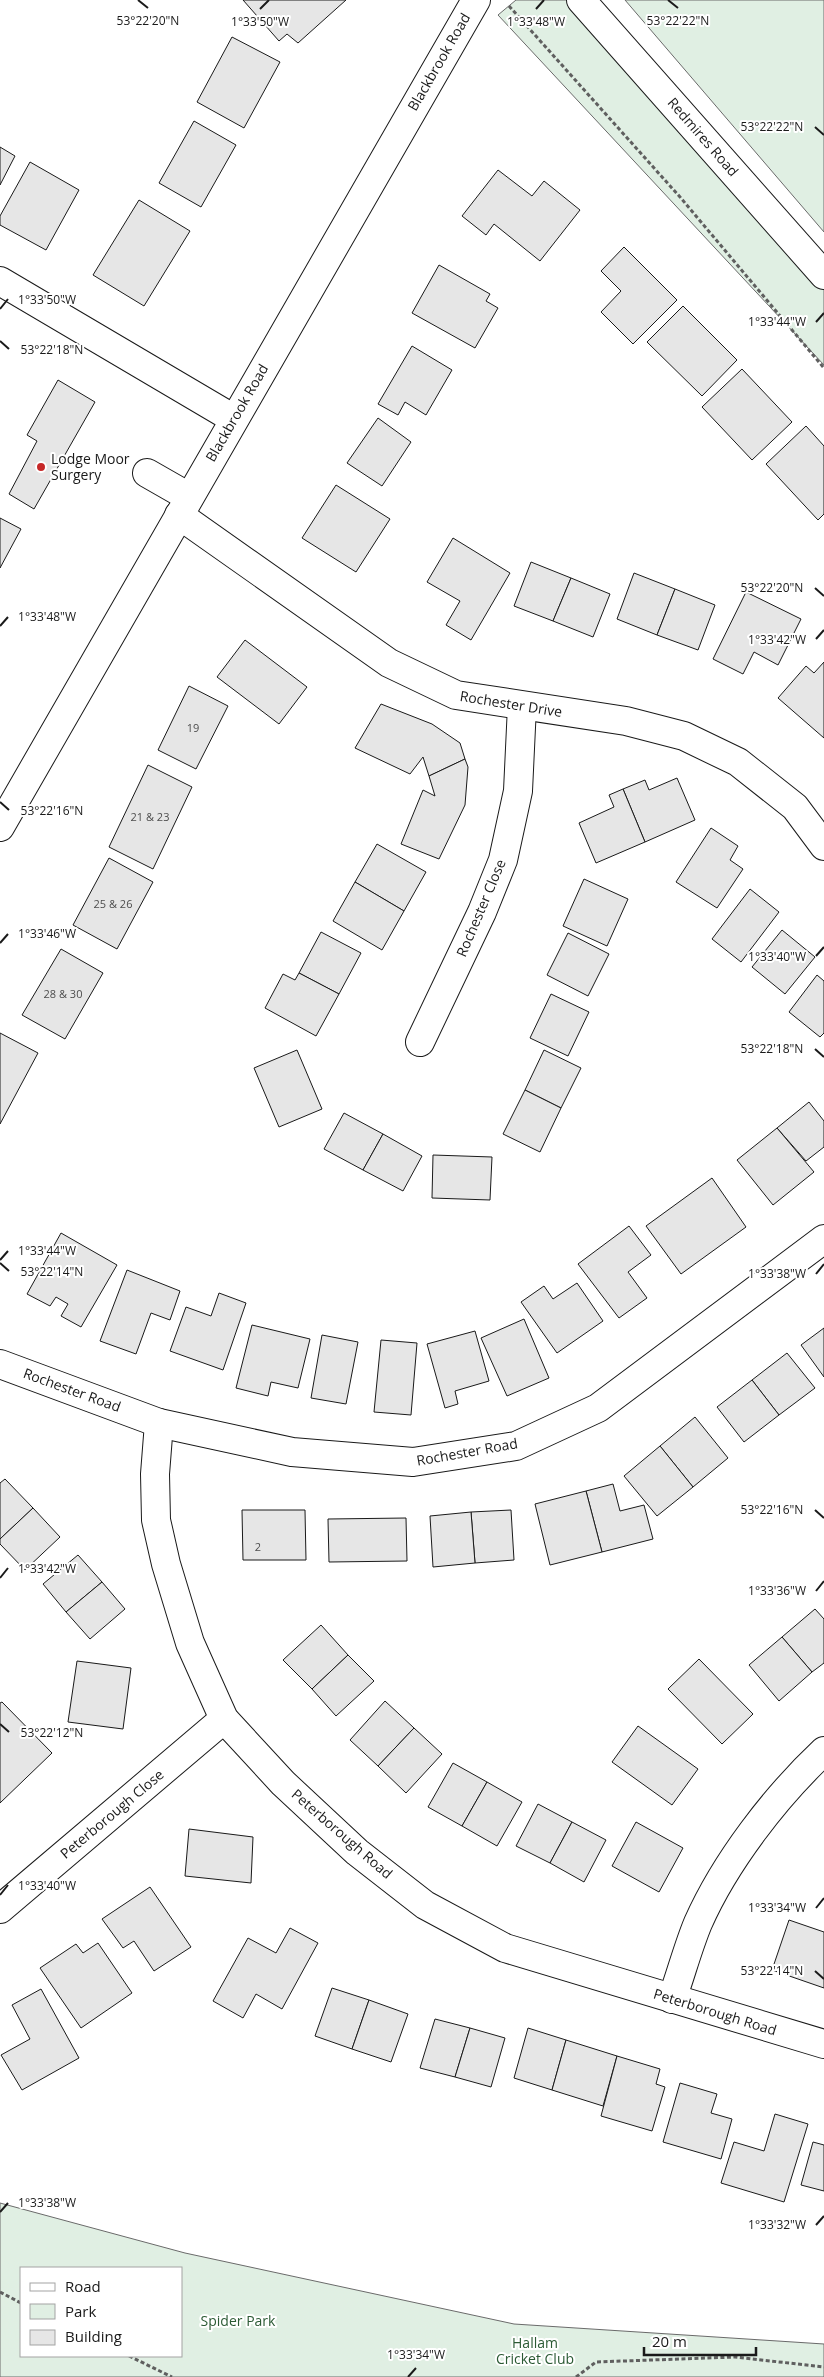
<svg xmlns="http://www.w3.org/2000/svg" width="824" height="2377" viewBox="0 0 824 2377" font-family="'Open Sans',sans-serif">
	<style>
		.green { fill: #e0efe3; stroke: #6a6a6a; fill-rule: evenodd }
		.building { fill: #e6e6e6; stroke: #1a1a1a }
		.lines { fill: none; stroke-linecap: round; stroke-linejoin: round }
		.minor-casing { stroke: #1a1a1a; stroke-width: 30 }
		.path { stroke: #5f5f5f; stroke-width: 3; stroke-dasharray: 4 2.5; stroke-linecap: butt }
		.minor { stroke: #fff; stroke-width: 28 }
		.ticks { fill: none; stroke: #1a1a1a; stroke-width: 2 }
		.poi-dot { fill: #c62828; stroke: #fff; stroke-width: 2 }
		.labels { text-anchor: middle; stroke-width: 4; stroke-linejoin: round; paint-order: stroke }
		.number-label { font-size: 11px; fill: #4d4d4d }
		.street-label { font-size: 14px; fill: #1a1a1a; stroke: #fff }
		.poi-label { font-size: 14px; fill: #1a1a1a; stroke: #fff; text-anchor: start }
		.park-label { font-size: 14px; fill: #2b5a34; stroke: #fff }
		.ticks-label { font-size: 12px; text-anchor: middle; fill: #1a1a1a; stroke: #fff; stroke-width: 4; stroke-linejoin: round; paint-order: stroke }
	</style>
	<rect width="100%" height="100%" fill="#fff"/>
	<g class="green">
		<polygon points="516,0 581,0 824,275 824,365 498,15"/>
		<polygon points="625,0 824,0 824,232"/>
		<path d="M0 2203 185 2253 514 2324 824 2344V2377H0ZM21 2268H181V2356H21Z"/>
	</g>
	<g class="building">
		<polygon points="243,0 346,0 298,43 287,34 279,41"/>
		<polygon points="232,37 280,62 244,128 197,102"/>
		<polygon points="194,121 236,145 201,207 159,183"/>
		<polygon points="0,147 15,156 0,185"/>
		<polygon points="30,162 79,190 46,250 0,225 0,216"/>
		<polygon points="498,170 532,196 544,181 580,210 540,261 494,224 486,235 462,216"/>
		<polygon points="139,200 190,231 144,306 93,275"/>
		<polygon points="624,247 677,300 633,344 601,312 621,291 601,271"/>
		<polygon points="439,265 490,294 486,301 498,308 475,348 412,313"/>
		<polygon points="683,306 737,360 702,396 647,342"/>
		<polygon points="412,346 452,370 426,415 405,402 398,415 378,404"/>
		<polygon points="742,369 792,422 752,460 702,407"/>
		<polygon points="58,380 95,402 34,509 9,494 37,441 27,435"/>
		<polygon points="378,418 411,442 382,486 347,463"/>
		<polygon points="806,426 824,446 824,514 818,520 766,464"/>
		<polygon points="336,485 390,519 356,572 302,538"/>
		<polygon points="0,518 21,529 0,568"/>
		<polygon points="453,538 510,573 471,640 446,625 460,601 427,582"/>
		<polygon points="531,562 571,578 553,621 514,606"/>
		<polygon points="634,573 675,589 657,635 617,619"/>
		<polygon points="571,578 610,594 593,637 553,621"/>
		<polygon points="675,589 715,605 698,650 657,635"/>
		<polygon points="746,592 801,619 778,665 754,652 743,674 713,659"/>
		<polygon points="245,640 307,687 279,724 217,677"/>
		<polygon points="824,662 824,738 778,698 806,666 814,673"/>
		<polygon points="189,686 228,706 196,769 158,750"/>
		<polygon points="381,704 432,724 460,743 465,759 429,776 423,757 410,774 355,748"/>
		<polygon points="465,759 468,767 465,805 439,859 401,844 423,790 435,796 429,776"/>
		<polygon points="148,765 192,787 153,869 109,847"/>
		<polygon points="677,778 695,820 645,842 623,789 645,780 649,790"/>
		<polygon points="623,789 645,842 596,863 579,823 614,807 609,795"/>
		<polygon points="711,828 738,846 730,860 743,869 717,908 676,882"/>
		<polygon points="377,844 426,872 404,911 355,882"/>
		<polygon points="109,858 153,882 117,949 73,925"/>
		<polygon points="584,879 628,899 607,946 563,926"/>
		<polygon points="355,882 404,911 382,950 333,921"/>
		<polygon points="750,889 779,912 741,962 712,939"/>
		<polygon points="782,930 815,957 785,994 752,967"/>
		<polygon points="321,932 361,953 339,994 299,973"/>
		<polygon points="568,933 609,954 588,996 547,975"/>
		<polygon points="61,949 103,973 65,1039 22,1015"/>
		<polygon points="299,973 339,994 316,1036 265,1008 283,974 295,980"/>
		<polygon points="817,975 824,981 824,1033 820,1037 789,1012"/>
		<polygon points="551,994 589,1012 568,1056 530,1038"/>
		<polygon points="0,1033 38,1053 0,1124"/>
		<polygon points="297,1050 322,1109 279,1127 254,1068"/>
		<polygon points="544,1050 581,1068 561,1108 525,1090"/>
		<polygon points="525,1090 561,1108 540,1152 503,1134"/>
		<polygon points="809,1102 824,1121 824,1147 806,1161 777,1128"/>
		<polygon points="344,1113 383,1134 363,1170 324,1149"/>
		<polygon points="777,1128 814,1172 773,1205 737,1160"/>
		<polygon points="383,1134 422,1156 403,1191 363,1170"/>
		<polygon points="433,1155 492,1157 490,1200 432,1198"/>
		<polygon points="712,1178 746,1227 681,1274 646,1226"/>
		<polygon points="629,1226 651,1255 628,1272 647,1298 619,1318 578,1264"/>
		<polygon points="61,1233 117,1265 81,1327 61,1316 68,1304 56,1297 50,1306 27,1294"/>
		<polygon points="127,1270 180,1291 170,1320 151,1313 136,1354 100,1341"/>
		<polygon points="577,1283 603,1321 557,1353 521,1302 544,1286 553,1299"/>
		<polygon points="219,1293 246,1303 223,1370 170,1351 186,1307 211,1316"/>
		<polygon points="524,1319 549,1378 507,1396 481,1338"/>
		<polygon points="252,1325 310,1339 298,1388 271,1382 268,1396 236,1388"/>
		<polygon points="824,1328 824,1377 801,1345"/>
		<polygon points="475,1331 489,1381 455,1391 458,1404 445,1408 427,1344"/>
		<polygon points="322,1335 358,1342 346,1404 311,1398"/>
		<polygon points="381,1340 417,1343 411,1415 374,1412"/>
		<polygon points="787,1353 815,1388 779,1415 752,1380"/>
		<polygon points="752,1380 779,1415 744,1442 717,1407"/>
		<polygon points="695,1417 728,1458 693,1487 660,1446"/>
		<polygon points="660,1446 693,1487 657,1516 624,1476"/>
		<polygon points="5,1479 33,1508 0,1539 0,1483"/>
		<polygon points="613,1484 620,1511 644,1505 653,1539 602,1552 586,1491"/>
		<polygon points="586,1491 602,1552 550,1565 535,1504"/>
		<polygon points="33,1508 60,1537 25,1570 0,1544 0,1539"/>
		<polygon points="242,1510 305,1510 306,1560 243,1560"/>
		<polygon points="511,1510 514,1560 475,1563 471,1512"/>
		<polygon points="471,1512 475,1563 433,1567 430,1516"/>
		<polygon points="406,1518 407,1561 329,1562 328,1519"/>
		<polygon points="78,1555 102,1582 66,1612 43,1584"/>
		<polygon points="102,1582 125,1609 90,1639 66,1612"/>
		<polygon points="815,1609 824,1619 824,1663 812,1672 782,1637"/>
		<polygon points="321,1625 348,1655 312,1689 283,1660"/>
		<polygon points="782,1637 812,1672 779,1701 749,1665"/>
		<polygon points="348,1655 374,1681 336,1716 312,1689"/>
		<polygon points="699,1659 753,1714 722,1744 668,1689"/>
		<polygon points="77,1661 131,1668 123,1729 68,1722"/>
		<polygon points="385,1701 414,1728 378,1766 350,1740"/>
		<polygon points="2,1702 52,1753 0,1803 0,1703"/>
		<polygon points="638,1726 698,1769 672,1805 612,1762"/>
		<polygon points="414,1728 442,1754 406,1793 378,1766"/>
		<polygon points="453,1763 487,1782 462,1826 428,1807"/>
		<polygon points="487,1782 522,1802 497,1846 462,1826"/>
		<polygon points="538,1804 572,1822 550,1863 516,1846"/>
		<polygon points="572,1822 606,1840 584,1882 550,1863"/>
		<polygon points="636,1822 683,1848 659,1892 612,1866"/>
		<polygon points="189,1829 253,1837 251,1883 185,1876"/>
		<polygon points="150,1887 191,1947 154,1971 134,1941 123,1948 102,1919"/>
		<polygon points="789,1920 824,1932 824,1988 772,1970"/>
		<polygon points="290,1928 318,1943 282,2009 256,1994 243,2018 213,2001 248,1938 276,1953"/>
		<polygon points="98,1943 132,1993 81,2028 40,1968 76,1944 83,1953"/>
		<polygon points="332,1988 369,2000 352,2049 315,2036"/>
		<polygon points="41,1989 79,2058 22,2090 1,2055 30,2039 12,2005"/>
		<polygon points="369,2000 408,2014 391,2062 352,2049"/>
		<polygon points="435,2019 470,2028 455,2077 420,2068"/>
		<polygon points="470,2028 505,2038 491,2087 455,2077"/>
		<polygon points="528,2028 566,2040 552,2090 514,2078"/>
		<polygon points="566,2040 617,2056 603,2106 552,2090"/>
		<polygon points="617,2056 660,2069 656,2084 665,2087 652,2131 601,2116"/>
		<polygon points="680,2083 717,2094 711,2113 732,2119 721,2159 663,2142"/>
		<polygon points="775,2114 808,2124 784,2202 721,2183 734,2142 764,2151"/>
		<polygon points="813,2142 824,2145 824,2191 801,2185"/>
	</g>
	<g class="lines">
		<g class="minor-casing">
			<g id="minor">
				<polyline points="581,0 824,275"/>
				<polyline points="0,281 234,419"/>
				<polyline points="147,473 189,497"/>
				<polyline points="179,515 389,663 456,695 626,721 684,736 738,762 795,807 824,846"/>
				<polyline points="0,827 476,0"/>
				<polyline points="420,1042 482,912 503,860 518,791 522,706"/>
				<polyline points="0,1364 159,1423 292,1452 413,1462 516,1446 598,1408 824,1239"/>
				<polyline points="159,1423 155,1474 156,1520 166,1564 190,1643 224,1719 283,1783 357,1852 425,1905 505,1948 824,2044"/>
				<polyline points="0,1909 224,1719"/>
				<path d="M672 1999C681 1974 688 1947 698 1923 725 1862 775 1797 824 1751"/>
			</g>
		</g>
		<g class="path">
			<polyline points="509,6 680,197 824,368"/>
			<polyline points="0,2292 21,2303"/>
			<polyline points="129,2356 172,2377"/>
			<polyline points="576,2377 596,2362 735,2357 824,2367"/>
		</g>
		<use href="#minor" class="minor"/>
	</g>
	<path class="ticks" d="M138 0 148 8M668 0 678 8M260 9 269 0M536 9 544 0M815 127 824 135M0 309 8 299M816 322 824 313M0 341 9 349M815 588 824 596M0 626 8 617M816 639 824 630M0 802 9 810M0 943 8 934M816 956 824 947M815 1049 824 1057M0 1260 8 1251M0 1263 9 1271M816 1274 824 1264M815 1510 824 1518M0 1578 8 1568M816 1591 824 1581M0 1724 9 1732M0 1895 8 1885M816 1908 824 1898M815 1971 824 1979M0 2212 8 2203M816 2225 824 2216M408 2377 416 2368"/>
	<circle class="poi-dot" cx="41" cy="467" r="5"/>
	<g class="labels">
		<g class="number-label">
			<text x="193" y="732">19</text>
			<text x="150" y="821">21 &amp; 23</text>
			<text x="113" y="908">25 &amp; 26</text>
			<text x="63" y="998">28 &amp; 30</text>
			<text x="258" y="1551">2</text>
		</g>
		<g class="street-label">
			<text transform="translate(439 62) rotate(-60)" y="5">Blackbrook Road</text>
			<text transform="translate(703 137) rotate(49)" y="5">Redmires Road</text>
			<text transform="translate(237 413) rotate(-60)" y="5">Blackbrook Road</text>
			<text transform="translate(511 704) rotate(9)" y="5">Rochester Drive</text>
			<text transform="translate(481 908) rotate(-67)" y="5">Rochester Close</text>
			<text transform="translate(72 1390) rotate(20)" y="5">Rochester Road</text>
			<text transform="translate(467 1452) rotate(-10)" y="5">Rochester Road</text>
			<text transform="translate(112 1814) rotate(-40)" y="5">Peterborough Close</text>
			<text transform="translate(342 1834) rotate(41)" y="5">Peterborough Road</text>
			<text transform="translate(715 2012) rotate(17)" y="5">Peterborough Road</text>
		</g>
		<g class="poi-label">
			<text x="51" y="464">Lodge Moor<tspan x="51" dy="16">Surgery</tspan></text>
		</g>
		<g class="park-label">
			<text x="238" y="2326">Spider Park</text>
			<text x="535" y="2348">Hallam<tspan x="535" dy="16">Cricket Club</tspan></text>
		</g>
	</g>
	<g class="ticks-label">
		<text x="148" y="25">53°22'20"N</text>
		<text x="678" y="25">53°22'22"N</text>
		<text x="260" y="26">1°33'50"W</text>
		<text x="536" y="26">1°33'48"W</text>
		<text x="772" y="131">53°22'22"N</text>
		<text x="47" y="304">1°33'50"W</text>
		<text x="777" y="326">1°33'44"W</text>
		<text x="52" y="354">53°22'18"N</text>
		<text x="772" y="592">53°22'20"N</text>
		<text x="47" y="621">1°33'48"W</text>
		<text x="777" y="644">1°33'42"W</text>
		<text x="52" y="815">53°22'16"N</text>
		<text x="47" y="938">1°33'46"W</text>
		<text x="777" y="961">1°33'40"W</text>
		<text x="772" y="1053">53°22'18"N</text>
		<text x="47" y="1255">1°33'44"W</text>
		<text x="52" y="1276">53°22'14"N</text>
		<text x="777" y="1278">1°33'38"W</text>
		<text x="772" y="1514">53°22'16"N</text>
		<text x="47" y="1573">1°33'42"W</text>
		<text x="777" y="1595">1°33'36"W</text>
		<text x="52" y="1737">53°22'12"N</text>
		<text x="47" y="1890">1°33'40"W</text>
		<text x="777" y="1912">1°33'34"W</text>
		<text x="772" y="1975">53°22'14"N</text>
		<text x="47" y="2207">1°33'38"W</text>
		<text x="777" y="2229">1°33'32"W</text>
		<text x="416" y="2359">1°33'34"W</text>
	</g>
	<rect x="20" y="2267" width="162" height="90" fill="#ffffff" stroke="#a3a3a3"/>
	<rect x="30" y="2283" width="25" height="8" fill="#ffffff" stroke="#a3a3a3"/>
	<text x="65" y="2292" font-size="15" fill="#1a1a1a">Road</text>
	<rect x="30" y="2304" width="25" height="15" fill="#e0efe3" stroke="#a3a3a3"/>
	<text x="65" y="2317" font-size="15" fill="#1a1a1a">Park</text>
	<rect x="30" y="2330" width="25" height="15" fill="#e6e6e6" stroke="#a3a3a3"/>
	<text x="65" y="2342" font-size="15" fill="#1a1a1a">Building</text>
	<path d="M644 2347v8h112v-8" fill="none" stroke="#1a1a1a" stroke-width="2.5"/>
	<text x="652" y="2347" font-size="15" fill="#1a1a1a" stroke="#ffffff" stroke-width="4" paint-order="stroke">20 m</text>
</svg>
